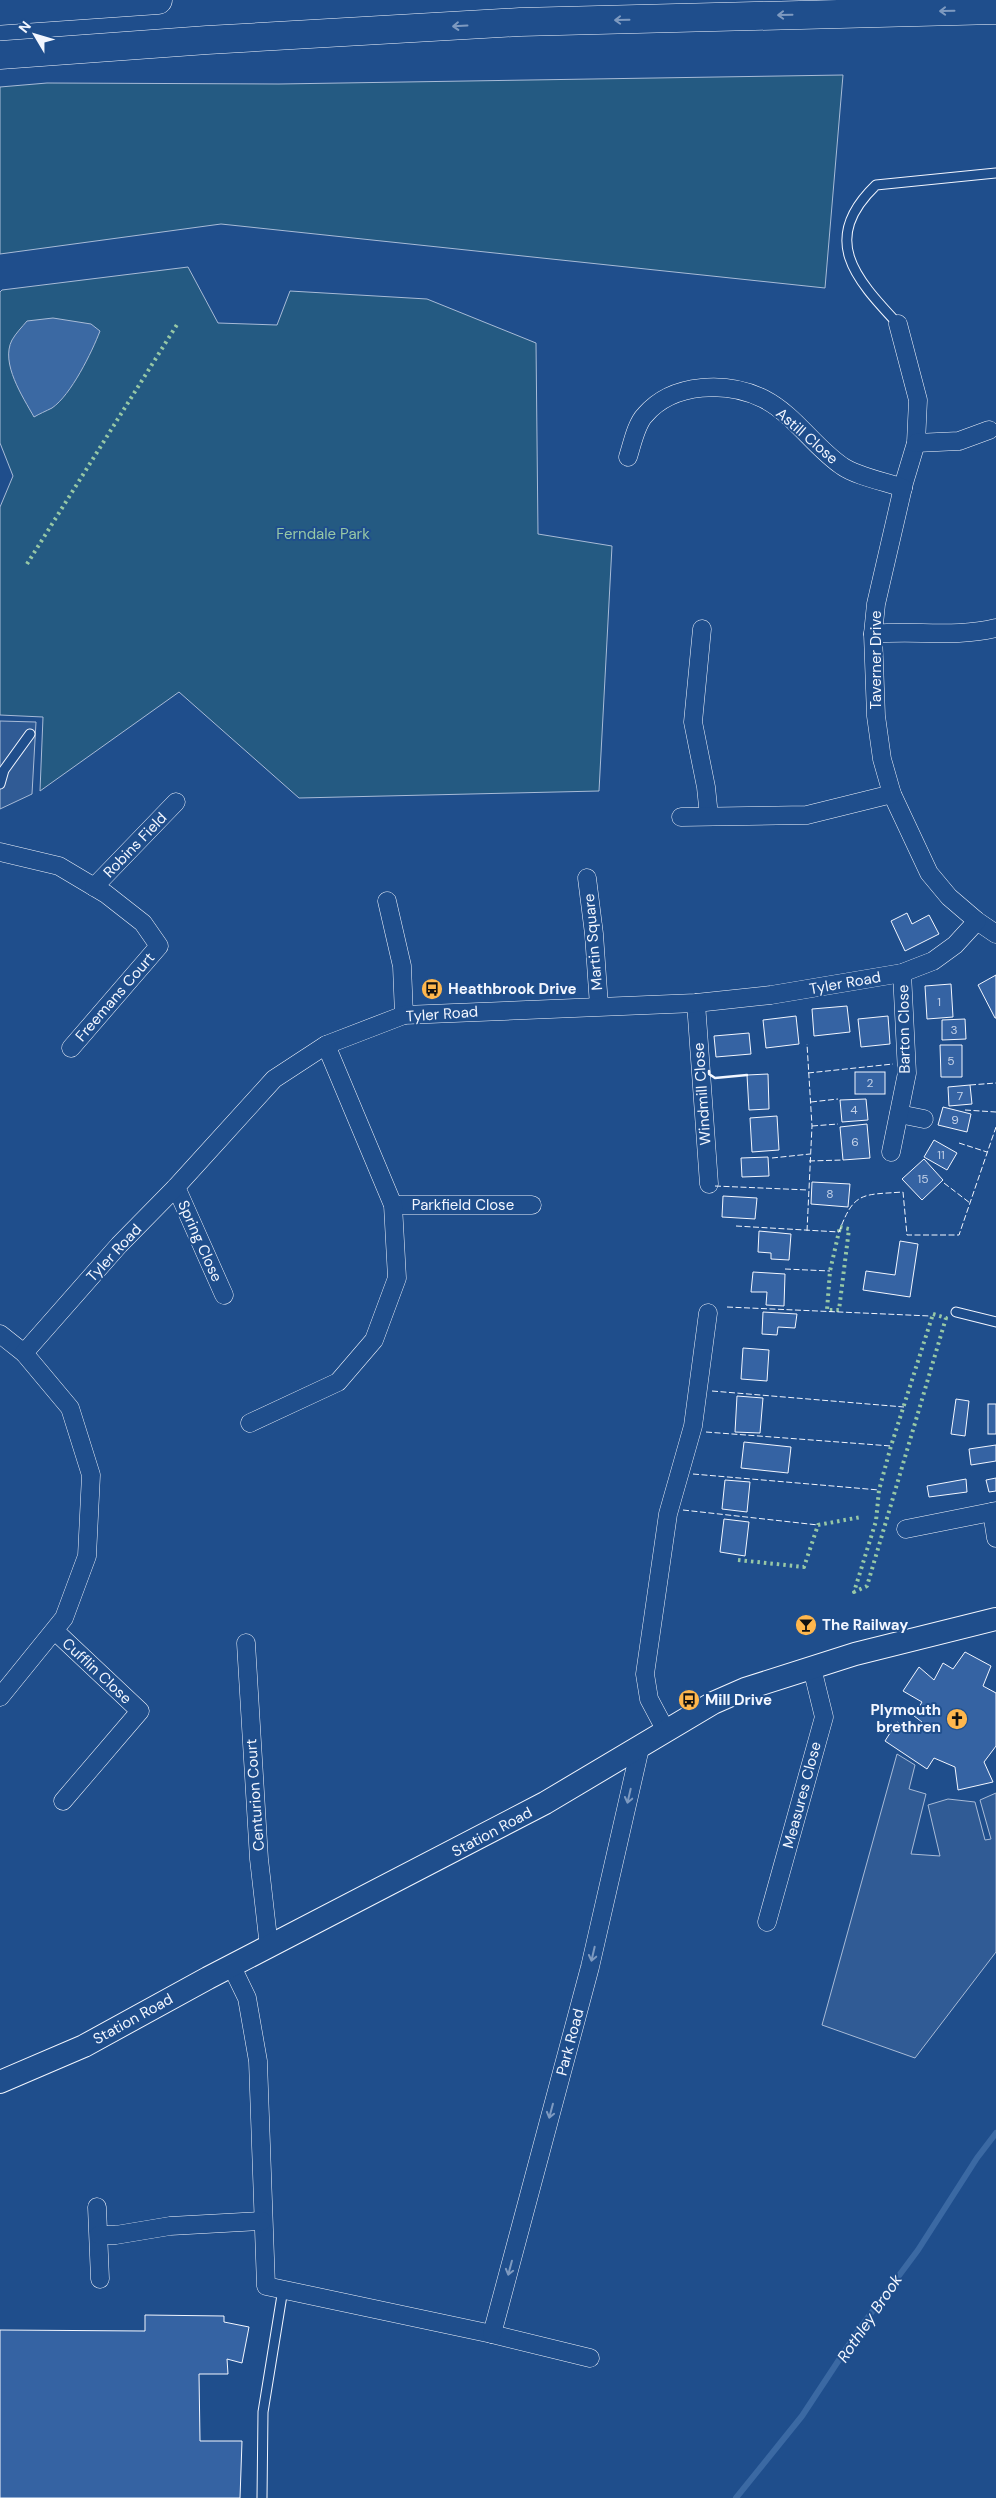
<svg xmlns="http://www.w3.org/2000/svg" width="996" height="2498" viewBox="0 0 996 2498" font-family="'DM Sans',sans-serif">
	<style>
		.green { fill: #245a82; stroke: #a8bbd7 }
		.parking { fill: #305b95; stroke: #a8bbd7 }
		.water { fill: #3b69a3; stroke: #a8bbd7 }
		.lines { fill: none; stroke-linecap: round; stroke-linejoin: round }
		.stream { stroke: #3b69a3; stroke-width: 6 }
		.building { fill: #3563a3; stroke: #f2f6ff }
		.service-casing { stroke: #f2f6ff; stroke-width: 11 }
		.minor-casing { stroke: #f2f6ff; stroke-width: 19 }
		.tertiary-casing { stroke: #f2f6ff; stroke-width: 24 }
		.motorway-casing { stroke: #f2f6ff; stroke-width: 29 }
		.service { stroke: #1f4e8c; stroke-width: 9 }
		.minor { stroke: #1f4e8c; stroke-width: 18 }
		.tertiary { stroke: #1f4e8c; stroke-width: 22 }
		.motorway { stroke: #1f4e8c; stroke-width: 28 }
		.hedge { stroke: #97c8a6; stroke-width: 4; stroke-dasharray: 2.5 4; stroke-linecap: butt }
		.fence { stroke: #f2f6ff; stroke-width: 1; stroke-dasharray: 6 2.5; stroke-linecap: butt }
		.wall { stroke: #f2f6ff; stroke-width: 2.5 }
		.oneway { stroke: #7e9ac0 }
		.labels { text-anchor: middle; stroke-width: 4; stroke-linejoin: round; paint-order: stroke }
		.number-label { font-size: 12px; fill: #c3d1e8 }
		.street-label { font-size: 15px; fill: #f2f6ff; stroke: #1f4e8c }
		.park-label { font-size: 15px; fill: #97c8a6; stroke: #1f4e8c }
		.poi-label { font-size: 15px; font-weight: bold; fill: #f2f6ff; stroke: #1f4e8c; text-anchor: start }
		.water-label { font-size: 16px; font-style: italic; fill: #f2f6ff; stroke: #1f4e8c }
	</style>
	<rect width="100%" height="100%" fill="#1f4e8c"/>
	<g class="green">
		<polygon points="843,75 825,288 221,224 0,254 0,87 47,83 279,84"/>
		<polygon points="188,267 218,323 277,325 290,291 427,299 536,343 538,534 612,546 599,791 299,798 179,692 40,791 43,717 0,715 0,507 13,476 0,443 0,292 2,290"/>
	</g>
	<g class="parking">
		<polygon points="0,721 36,722 32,794 0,809"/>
		<polygon points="897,1754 915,1765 909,1789 926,1794 911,1854 940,1856 928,1805 948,1799 975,1802 985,1840 991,1839 980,1800 996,1793 996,1952 915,2058 822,2025"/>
	</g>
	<path class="water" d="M53 318 91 324 100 331C92 352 71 395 52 408 46 411 39 414 34 417 23 397 0 363 12 340 16 333 22 327 27 321Z"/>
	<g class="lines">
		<polyline class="stream" points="736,2498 802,2416 860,2328 918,2250 977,2158 996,2133"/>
	</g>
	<g class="building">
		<polygon points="907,913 912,924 929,915 939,934 905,951 891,921"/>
		<polygon points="996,975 996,1018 995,1018 978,985"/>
		<polygon points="951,984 953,1017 927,1019 925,986"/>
		<polygon points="847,1006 850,1032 814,1036 812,1009"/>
		<polygon points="796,1016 799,1044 766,1048 763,1020"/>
		<polygon points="888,1016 890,1044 861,1047 858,1019"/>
		<polygon points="965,1019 966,1039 942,1040 942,1020"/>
		<polygon points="749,1033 751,1054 716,1057 714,1036"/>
		<polygon points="940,1045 962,1045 962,1077 941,1077"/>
		<rect x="855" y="1072" width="30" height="22"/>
		<polygon points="768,1074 769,1109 749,1110 747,1075"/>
		<polygon points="970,1085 972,1104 949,1106 948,1087"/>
		<polygon points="866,1099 868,1120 842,1122 840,1100"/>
		<polygon points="943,1107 971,1114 967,1132 938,1125"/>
		<polygon points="777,1116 779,1150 752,1152 750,1118"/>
		<polygon points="867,1124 870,1158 843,1160 840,1127"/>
		<polygon points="934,1140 957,1153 947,1170 924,1157"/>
		<polygon points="768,1157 769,1176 742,1177 741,1158"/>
		<polygon points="924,1159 943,1180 922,1200 902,1179"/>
		<polygon points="812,1182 850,1184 848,1207 811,1204"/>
		<polygon points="723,1196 757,1198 755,1219 722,1217"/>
		<polygon points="759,1231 791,1234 789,1260 771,1259 771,1253 758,1252"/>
		<polygon points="900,1241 918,1244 910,1297 863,1290 866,1271 895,1275"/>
		<polygon points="753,1272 785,1274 784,1306 766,1305 767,1292 751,1292"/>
		<polygon points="763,1312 797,1314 795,1328 778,1327 777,1335 762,1334"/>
		<polygon points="743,1348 769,1350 767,1381 741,1379"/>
		<polygon points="737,1396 763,1398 760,1433 735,1432"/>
		<polygon points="956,1399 969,1401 965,1436 951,1434"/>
		<rect x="988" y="1404" width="8" height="30"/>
		<polygon points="744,1442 791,1447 788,1473 741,1468"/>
		<polygon points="996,1445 996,1461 971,1465 969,1449"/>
		<polygon points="996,1478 996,1491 989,1492 986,1480"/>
		<polygon points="966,1479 967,1492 929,1497 927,1486"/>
		<polygon points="725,1480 750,1482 747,1512 722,1509"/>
		<polygon points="724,1519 749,1522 745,1556 720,1552"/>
		<polygon points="965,1652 991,1666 983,1686 996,1693 996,1746 984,1762 993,1782 958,1790 955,1767 934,1758 927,1769 885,1741 897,1722 915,1733 922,1722 914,1716 922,1702 903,1691 919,1667 934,1680 943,1663 953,1669"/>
		<polygon points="145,2315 224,2316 224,2322 249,2327 242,2363 227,2359 228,2374 199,2374 200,2441 242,2441 240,2498 0,2498 0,2330 145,2331"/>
	</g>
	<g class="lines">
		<g class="service-casing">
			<g id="service">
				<path d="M898 324C854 277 820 239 876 185L996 173"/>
				<polyline points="0,784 4,770 30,734"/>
				<polyline points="956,1312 996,1322"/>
				<polyline points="262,2498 263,2412 283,2289"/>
			</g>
		</g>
		<g class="minor-casing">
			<g id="minor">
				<polyline points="898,324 918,400 916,443 904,483 876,604 873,634 876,716 882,759 892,794 929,873 949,897 977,921 996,934"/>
				<polyline points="916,443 959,441 989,430"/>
				<path d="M628 457C632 445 636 424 645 415 673 382 728 381 764 399 795 415 814 447 842 466 856 476 886 482 903 488"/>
				<polyline points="702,629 693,722 706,787 709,816"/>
				<path d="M873 634C914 630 955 638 996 628"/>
				<polyline points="681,817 807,815 892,794"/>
				<polyline points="0,852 59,866 106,894 143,923 159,946 71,1048"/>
				<polyline points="587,878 594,934 599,1006"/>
				<polyline points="94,887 176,802"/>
				<polyline points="387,901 402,966 404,1015"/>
				<polyline points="696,1003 709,1184"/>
				<polyline points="899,1114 924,1119"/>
				<polyline points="891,1152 907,1073 902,973"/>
				<polyline points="176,1187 224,1295"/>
				<polyline points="393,1205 532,1205"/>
				<polyline points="0,1334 24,1353 70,1408 91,1475 87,1556 64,1618 0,1697"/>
				<polyline points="24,1353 119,1245 176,1187 274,1079 326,1045 404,1015 696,1003 771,995 902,973 933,961 955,945 977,921"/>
				<polyline points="250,1423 338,1382 374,1340 397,1278 393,1205 326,1045"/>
				<polyline points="992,1512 996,1538"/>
				<polyline points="906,1529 996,1511"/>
				<polyline points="55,1631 140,1711 63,1801"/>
				<polyline points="246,1643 259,1859 269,1947"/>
				<polyline points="666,1731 649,1699 645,1674 668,1514 693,1426 708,1313"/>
				<polyline points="767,1922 824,1717 812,1668"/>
				<polyline points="232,1967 247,1998 258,2061 266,2286 492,2334 590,2358"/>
				<polyline points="97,2207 100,2279"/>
				<polyline points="99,2235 116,2235 170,2226 262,2221"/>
				<polyline points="492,2334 590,1967 640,1748"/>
			</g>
		</g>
		<g class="tertiary-casing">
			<polyline id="tertiary" points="0,2082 84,2046 208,1978 545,1803 713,1703 745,1689 855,1654 996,1619"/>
		</g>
		<g class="motorway-casing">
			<g id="motorway">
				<polyline points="0,11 158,0"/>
				<polyline points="0,55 207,40 520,22 996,10"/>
			</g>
		</g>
		<use href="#service" class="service"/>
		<use href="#minor" class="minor"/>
		<use href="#tertiary" class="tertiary"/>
		<use href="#motorway" class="motorway"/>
		<g class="hedge">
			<polyline points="27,564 178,323"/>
			<polygon points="840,1227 849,1229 839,1310 827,1310 830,1271"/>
			<polygon points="933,1314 946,1318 867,1586 854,1592 876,1521 879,1490 891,1446"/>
			<polyline points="738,1560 804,1567 818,1525 861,1517"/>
		</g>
		<g class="fence">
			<polyline points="808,1073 893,1064"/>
			<polyline points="970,1085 996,1083"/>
			<polyline points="811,1102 838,1099"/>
			<polyline points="965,1110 996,1112"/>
			<polyline points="812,1126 838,1124"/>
			<polyline points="959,1143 987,1152"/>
			<polyline points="772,1158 810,1154"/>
			<polyline points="809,1161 843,1160"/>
			<polyline points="944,1183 970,1203"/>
			<polyline points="715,1186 808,1190"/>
			<path d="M736 1226 839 1232C854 1191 862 1195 903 1192L907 1235H959L996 1127"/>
			<polyline points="807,1231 812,1126 807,1044"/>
			<polyline points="785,1269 830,1271"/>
			<polyline points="727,1307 930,1316"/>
			<polyline points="712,1391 904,1407"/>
			<polyline points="706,1432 891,1446"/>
			<polyline points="693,1474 879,1490"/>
			<polyline points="683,1510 818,1525"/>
		</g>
		<polyline class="wall" points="709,1071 709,1074 715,1078 747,1075"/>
	</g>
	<defs><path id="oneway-shaft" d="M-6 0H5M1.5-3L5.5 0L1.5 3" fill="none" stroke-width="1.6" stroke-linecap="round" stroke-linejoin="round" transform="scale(1.25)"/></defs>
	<g class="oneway">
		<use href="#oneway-shaft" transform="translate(947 11) rotate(179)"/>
		<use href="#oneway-shaft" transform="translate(785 15) rotate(179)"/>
		<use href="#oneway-shaft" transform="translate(622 20) rotate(179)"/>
		<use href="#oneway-shaft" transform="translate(460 26) rotate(177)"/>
		<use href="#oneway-shaft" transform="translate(629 1796) rotate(103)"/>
		<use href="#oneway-shaft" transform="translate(593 1954) rotate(103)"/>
		<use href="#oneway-shaft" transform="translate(551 2111) rotate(105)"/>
		<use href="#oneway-shaft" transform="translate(510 2268) rotate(105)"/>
	</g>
	<defs>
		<g id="bus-disc" transform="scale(1.125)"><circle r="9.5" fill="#ffb74d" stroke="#1f4e8c"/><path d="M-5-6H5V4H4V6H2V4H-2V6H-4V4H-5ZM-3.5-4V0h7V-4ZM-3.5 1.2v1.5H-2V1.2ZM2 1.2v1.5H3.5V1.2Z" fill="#111"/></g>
		<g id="bar-disc" transform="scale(1.125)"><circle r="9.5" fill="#ffb74d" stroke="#1f4e8c"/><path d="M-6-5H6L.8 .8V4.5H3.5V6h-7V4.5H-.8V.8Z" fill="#111"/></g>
		<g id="church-disc" transform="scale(1.125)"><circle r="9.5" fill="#ffb74d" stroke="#1f4e8c"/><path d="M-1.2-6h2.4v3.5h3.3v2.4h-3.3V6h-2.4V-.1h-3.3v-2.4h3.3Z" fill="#111"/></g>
	</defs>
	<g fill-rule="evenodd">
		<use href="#bus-disc" x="432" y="989"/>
		<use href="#bar-disc" x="806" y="1625"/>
		<use href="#bus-disc" x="689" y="1700"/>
		<use href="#church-disc" x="957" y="1719"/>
	</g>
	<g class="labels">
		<g class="number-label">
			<text x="939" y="1006">1</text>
			<text x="954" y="1034">3</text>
			<text x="951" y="1065">5</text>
			<text x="870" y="1087">2</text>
			<text x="960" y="1100">7</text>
			<text x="854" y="1114">4</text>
			<text x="955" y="1124">9</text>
			<text x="855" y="1146">6</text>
			<text x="941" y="1159">11</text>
			<text x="923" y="1183">15</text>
			<text x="830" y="1198">8</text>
		</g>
		<g class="street-label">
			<text transform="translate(807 436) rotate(41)" y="5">Astill Close</text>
			<text transform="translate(876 660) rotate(-90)" y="5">Taverner Drive</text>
			<text transform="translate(135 845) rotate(-46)" y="5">Robins Field</text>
			<text transform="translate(593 942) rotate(-95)" y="5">Martin Square</text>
			<text transform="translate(845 983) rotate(-10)" y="5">Tyler Road</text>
			<text transform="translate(115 997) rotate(-49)" y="5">Freemans Court</text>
			<text transform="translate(442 1014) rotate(-4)" y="5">Tyler Road</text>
			<text transform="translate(904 1029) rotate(-91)" y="5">Barton Close</text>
			<text transform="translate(702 1094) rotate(-94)" y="5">Windmill Close</text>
			<text x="463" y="1210">Parkfield Close</text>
			<text transform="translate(200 1241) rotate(66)" y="5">Spring Close</text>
			<text transform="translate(114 1253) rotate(-47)" y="5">Tyler Road</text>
			<text transform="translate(97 1671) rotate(43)" y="5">Cufflin Close</text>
			<text transform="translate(255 1795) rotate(-94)" y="5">Centurion Court</text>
			<text transform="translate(802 1795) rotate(-75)" y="5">Measures Close</text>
			<text transform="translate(492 1832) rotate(-28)" y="5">Station Road</text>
			<text transform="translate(133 2019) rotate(-29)" y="5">Station Road</text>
			<text transform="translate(570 2042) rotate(-75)" y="5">Park Road</text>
		</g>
		<g class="park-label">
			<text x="323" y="539">Ferndale Park</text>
		</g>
		<g class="poi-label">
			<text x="448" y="994">Heathbrook Drive</text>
			<text x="822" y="1630">The Railway</text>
			<text x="705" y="1705">Mill Drive</text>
			<text x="941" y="1715" text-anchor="end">Plymouth<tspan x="941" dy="17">brethren</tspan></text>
		</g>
		<g class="water-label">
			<text transform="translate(869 2318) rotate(-56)" y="6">Rothley Brook</text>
		</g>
	</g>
	<g transform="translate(35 35) rotate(308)" stroke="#1f4e8c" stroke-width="4" paint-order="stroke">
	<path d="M0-4L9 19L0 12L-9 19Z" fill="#f2f6ff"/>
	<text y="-8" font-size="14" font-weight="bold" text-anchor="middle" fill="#f2f6ff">N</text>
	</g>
</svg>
